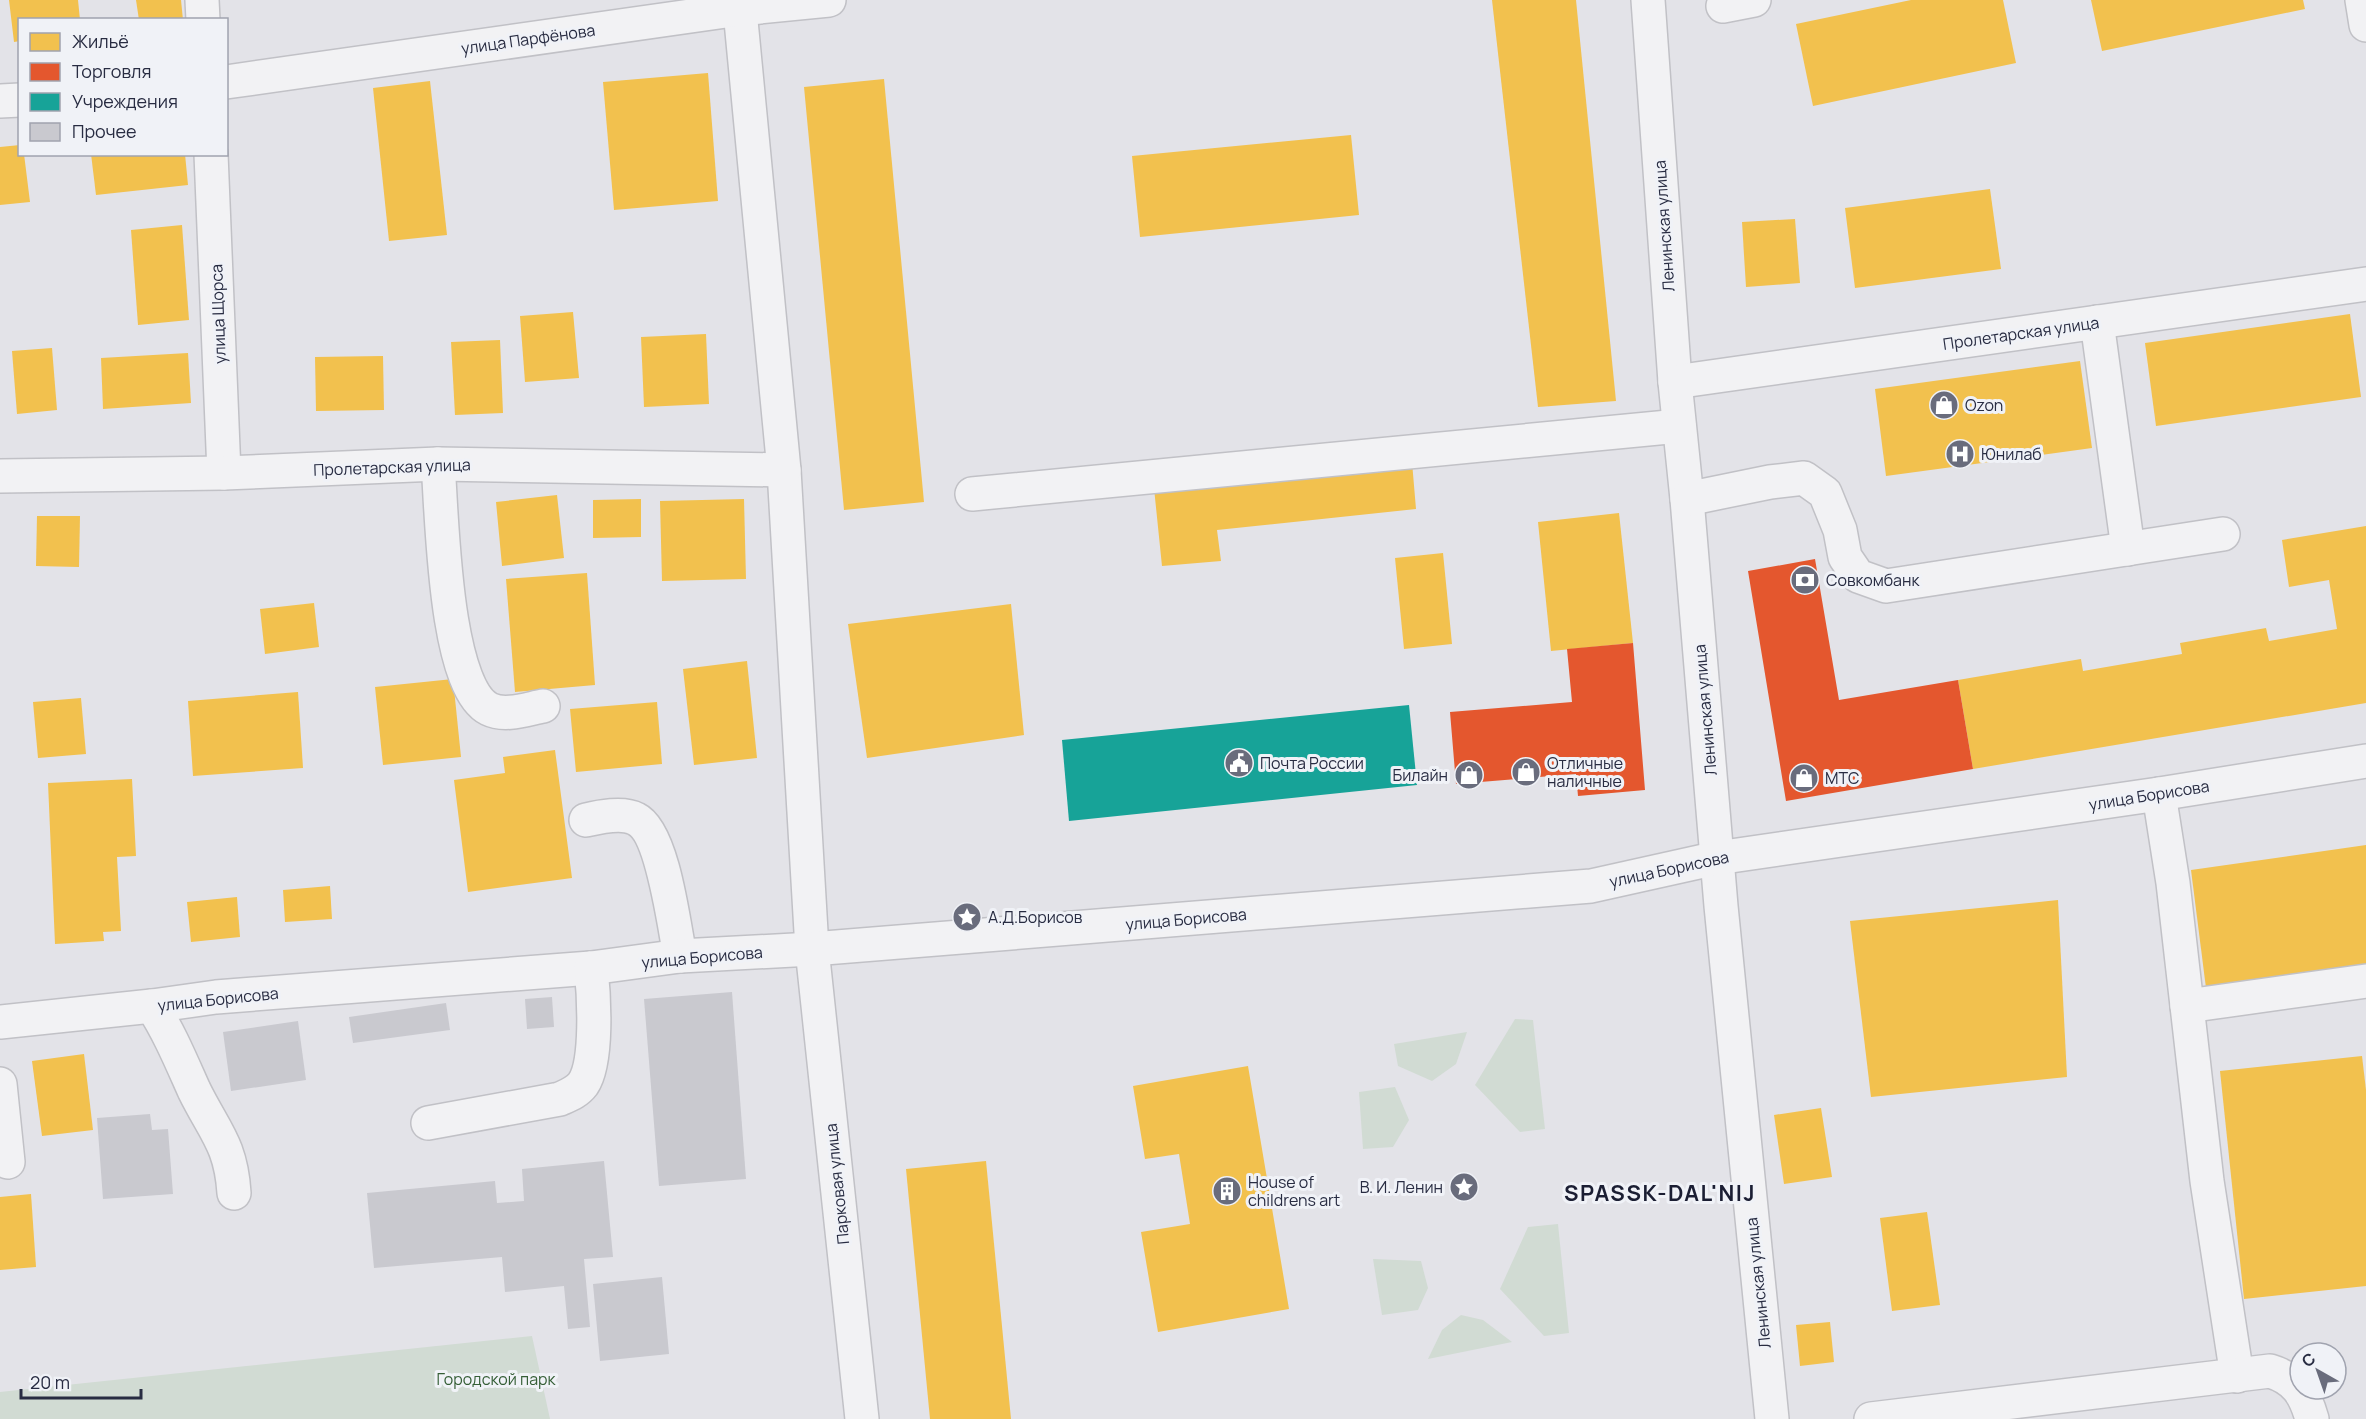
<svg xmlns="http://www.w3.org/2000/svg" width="2366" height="1419" viewBox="0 0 2366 1419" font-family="Manrope,sans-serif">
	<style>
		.green { fill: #d1dbd3 }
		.homes { fill: #f2c14e }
		.shops { fill: #e4572e }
		.public { fill: #17a398 }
		.building { fill: #c9c9cf }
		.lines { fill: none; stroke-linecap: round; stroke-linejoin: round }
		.minor-casing { stroke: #c1c1c6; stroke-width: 36 }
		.minor { stroke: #f2f2f4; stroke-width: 33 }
		.labels { text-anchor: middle; stroke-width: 6; stroke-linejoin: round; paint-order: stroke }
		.street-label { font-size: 16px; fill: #282c42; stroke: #f0f2f7 }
		.poi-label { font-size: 16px; fill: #282c42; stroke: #f0f2f7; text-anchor: start }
		.park-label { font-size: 16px; fill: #355e36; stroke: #f0f2f7 }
		.district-label { font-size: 22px; font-weight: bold; letter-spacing: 1.5px; fill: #1b1e33; stroke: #f0f2f7 }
	</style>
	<rect width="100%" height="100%" fill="#e3e3e8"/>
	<g class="green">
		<polygon points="1515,1019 1533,1020 1545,1129 1520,1132 1475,1085"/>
		<polygon points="1467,1032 1456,1064 1432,1081 1398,1066 1394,1044"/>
		<polygon points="1395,1087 1409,1120 1393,1147 1363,1149 1359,1092"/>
		<polygon points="1558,1224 1569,1333 1544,1336 1500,1289 1528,1227"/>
		<polygon points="1373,1259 1421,1261 1428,1288 1418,1310 1382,1315"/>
		<polygon points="1461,1315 1483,1320 1512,1342 1428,1359 1442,1330"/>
		<polygon points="532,1336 550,1419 0,1419 0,1392"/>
	</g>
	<g class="homes">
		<polygon points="9,0 78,0 80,20 20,20 20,41 14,42"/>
		<polygon points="136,0 181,0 183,20 139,20"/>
		<polygon points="1492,0 1576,0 1616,401 1538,407"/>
		<polygon points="1911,0 2003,0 2016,63 1813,106 1796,24"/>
		<polygon points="2091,0 2303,0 2305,9 2102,51"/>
		<polygon points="708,73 718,201 614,210 603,82"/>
		<polygon points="884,79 924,502 844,510 804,87"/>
		<polygon points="430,81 447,235 389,241 373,88"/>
		<polygon points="1351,135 1359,215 1140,237 1132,156"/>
		<polygon points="20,145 20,154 24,154 30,202 0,205 0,147"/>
		<polygon points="91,154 185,154 188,185 96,195"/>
		<polygon points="1990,189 2001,269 1855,288 1845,208"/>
		<polygon points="1795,219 1800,283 1746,287 1742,222"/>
		<polygon points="182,225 189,320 138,325 131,230"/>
		<polygon points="573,312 579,378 525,382 520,316"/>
		<polygon points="2350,314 2361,397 2156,426 2145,343"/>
		<polygon points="706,334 709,404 644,407 641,337"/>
		<polygon points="500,340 503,413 455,415 451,342"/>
		<polygon points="52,348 57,410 17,414 12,351"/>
		<polygon points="188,353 191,403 103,409 101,358"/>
		<polygon points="383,356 384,410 316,411 315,357"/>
		<polygon points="2080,361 2092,448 1886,476 1875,389"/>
		<polygon points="1412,462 1416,509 1217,530 1221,561 1162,566 1154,488"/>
		<polygon points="557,495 564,558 502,566 496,502"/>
		<polygon points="641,499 641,537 593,538 593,500"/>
		<polygon points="744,499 746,579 662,581 660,501"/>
		<polygon points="1619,513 1633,643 1551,651 1538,522"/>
		<polygon points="37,516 80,516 79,567 36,566"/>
		<polygon points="2366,526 2366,703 1973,769 1958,680 2081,659 2083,671 2182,654 2180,643 2266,628 2269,641 2337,629 2329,580 2289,587 2282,540"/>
		<polygon points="1443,553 1452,644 1404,649 1395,558"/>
		<polygon points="587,573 595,685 515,692 506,579"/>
		<polygon points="314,603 319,647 265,654 260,609"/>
		<polygon points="1011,604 1024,735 867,758 848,624"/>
		<polygon points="747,661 757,758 694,765 683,669"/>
		<polygon points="453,679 461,757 383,765 375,687"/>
		<polygon points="298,692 303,768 193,776 188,701"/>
		<polygon points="81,698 86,754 38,758 33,702"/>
		<polygon points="657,702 662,764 576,772 570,709"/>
		<polygon points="555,750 572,878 468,892 454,780 505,773 503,757"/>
		<polygon points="132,779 136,856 117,857 121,931 103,932 104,941 55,944 48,783"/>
		<polygon points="2366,845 2366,969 2207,996 2191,870"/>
		<polygon points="330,886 332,919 285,922 283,890"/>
		<polygon points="237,897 240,937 191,942 187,902"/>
		<polygon points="2058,900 2067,1077 1871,1097 1850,921"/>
		<polygon points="84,1054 93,1130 42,1136 32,1061"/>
		<polygon points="2362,1056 2366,1090 2366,1286 2244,1299 2220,1071"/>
		<polygon points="1248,1066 1289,1309 1158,1332 1141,1232 1190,1224 1179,1154 1145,1159 1133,1086"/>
		<polygon points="1821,1108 1832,1177 1784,1184 1774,1115"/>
		<polygon points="986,1161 1011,1419 930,1419 906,1169"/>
		<polygon points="31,1194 36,1267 0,1270 0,1197"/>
		<polygon points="1927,1212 1940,1305 1892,1311 1880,1218"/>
		<polygon points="1830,1322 1834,1362 1800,1366 1796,1325"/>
	</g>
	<g class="shops">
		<polygon points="1815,559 1839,700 1958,680 1973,769 1786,801 1748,571"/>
		<polygon points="1633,643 1645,790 1578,796 1576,774 1456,784 1450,712 1572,702 1567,649"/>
	</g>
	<polygon class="public" points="1409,705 1417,785 1069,821 1062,740"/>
	<g class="building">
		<polygon points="732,992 746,1179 659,1186 644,999"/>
		<polygon points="552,997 554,1027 527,1029 525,999"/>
		<polygon points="446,1003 450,1030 353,1043 349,1017"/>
		<polygon points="298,1021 306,1080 231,1091 223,1032"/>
		<polygon points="150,1114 152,1130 168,1129 173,1194 103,1199 97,1118"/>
		<polygon points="604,1161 613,1257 584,1259 590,1327 568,1329 564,1286 505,1292 502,1257 374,1268 367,1193 495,1181 497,1203 524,1201 522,1169"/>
		<polygon points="662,1277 669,1354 600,1361 593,1284"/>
	</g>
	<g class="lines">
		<g class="minor-casing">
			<g id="minor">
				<polyline points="202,0 203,20"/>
				<polyline points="739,0 784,470 812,949 862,1419"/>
				<polyline points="1648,0 1675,382 1687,499 1721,906 1772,1419"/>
				<polyline points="2362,0 2366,25"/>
				<polyline points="1723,6 1754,0"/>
				<polyline points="226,82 740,9 829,0"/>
				<polyline points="0,101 20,100"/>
				<polyline points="211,154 224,473"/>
				<polyline points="2097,322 2128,549"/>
				<polyline points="1675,382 2366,284"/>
				<path d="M438 464C442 513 444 686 489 709 505 717 527 709 543 706"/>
				<polyline points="0,476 224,473 438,464 784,470"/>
				<polyline points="972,494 1679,426"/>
				<polyline points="1687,499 1770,482 1804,478 1825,493 1840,530 1845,557 1858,576 1886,586 2223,534"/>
				<polyline points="2159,794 2173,883 2207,1181 2237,1376"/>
				<path d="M586 820C599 817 623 812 636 819 663 832 674 926 680 956"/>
				<path d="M152 1006C169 1032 181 1061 194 1090 214 1131 231 1144 234 1193"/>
				<polyline points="2187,1006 2366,981"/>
				<polyline points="0,1022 152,1006 216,997 591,968 680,956 812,949 1591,886 1717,858 2159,794 2366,761"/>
				<polyline points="0,1084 8,1162"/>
				<path d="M428 1123 560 1099C569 1095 577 1092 583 1084 598 1062 594 995 591 968"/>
				<path d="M1871 1419 2270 1371C2296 1379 2305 1394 2312 1419"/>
			</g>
		</g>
		<use href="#minor" class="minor"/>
	</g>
	<defs>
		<g id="shop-disc" transform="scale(1.5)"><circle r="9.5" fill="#696c7c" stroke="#f0f2f7"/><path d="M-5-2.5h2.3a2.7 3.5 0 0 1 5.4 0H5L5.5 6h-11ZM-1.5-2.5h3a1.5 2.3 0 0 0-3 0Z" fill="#fff"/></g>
		<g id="hospital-disc" transform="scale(1.5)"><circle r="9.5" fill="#696c7c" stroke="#f0f2f7"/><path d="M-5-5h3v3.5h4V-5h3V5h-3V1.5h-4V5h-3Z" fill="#fff"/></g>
		<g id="bank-disc" transform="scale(1.5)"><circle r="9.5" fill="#696c7c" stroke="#f0f2f7"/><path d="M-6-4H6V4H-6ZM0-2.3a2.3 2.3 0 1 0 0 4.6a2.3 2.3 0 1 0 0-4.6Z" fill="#fff"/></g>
		<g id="civic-disc" transform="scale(1.5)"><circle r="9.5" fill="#696c7c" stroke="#f0f2f7"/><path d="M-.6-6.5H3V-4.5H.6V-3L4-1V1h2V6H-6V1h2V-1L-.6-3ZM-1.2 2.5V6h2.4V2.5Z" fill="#fff"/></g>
		<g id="sight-disc" transform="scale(1.5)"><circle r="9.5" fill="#696c7c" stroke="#f0f2f7"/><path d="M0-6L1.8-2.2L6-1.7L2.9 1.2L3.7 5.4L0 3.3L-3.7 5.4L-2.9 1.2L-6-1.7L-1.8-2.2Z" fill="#fff"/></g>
		<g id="building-disc" transform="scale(1.5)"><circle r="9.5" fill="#696c7c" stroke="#f0f2f7"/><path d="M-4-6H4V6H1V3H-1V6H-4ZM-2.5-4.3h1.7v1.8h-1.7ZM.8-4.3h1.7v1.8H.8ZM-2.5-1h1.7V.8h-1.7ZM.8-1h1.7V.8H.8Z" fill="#fff"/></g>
	</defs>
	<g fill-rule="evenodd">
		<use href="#shop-disc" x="1944" y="405"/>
		<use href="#hospital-disc" x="1960" y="454"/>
		<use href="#bank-disc" x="1805" y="580"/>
		<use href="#civic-disc" x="1239" y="763"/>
		<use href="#shop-disc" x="1526" y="772"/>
		<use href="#shop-disc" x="1469" y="775"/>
		<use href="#shop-disc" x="1804" y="778"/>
		<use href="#sight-disc" x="967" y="917"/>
		<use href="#sight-disc" x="1464" y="1187"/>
		<use href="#building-disc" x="1227" y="1191"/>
	</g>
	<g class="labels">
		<g class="street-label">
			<text transform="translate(528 39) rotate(-8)" y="6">улица Парфёнова</text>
			<text transform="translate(1664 226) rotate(-94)" y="6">Ленинская улица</text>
			<text transform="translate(218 314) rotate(-92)" y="6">улица Щорса</text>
			<text transform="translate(2021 333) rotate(-8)" y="6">Пролетарская улица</text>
			<text transform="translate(392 467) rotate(-2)" y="6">Пролетарская улица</text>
			<text transform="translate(1705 710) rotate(-95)" y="6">Ленинская улица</text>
			<text transform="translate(2149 795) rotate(-9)" y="6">улица Борисова</text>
			<text transform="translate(1669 869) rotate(-12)" y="6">улица Борисова</text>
			<text transform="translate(1186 919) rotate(-5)" y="6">улица Борисова</text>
			<text transform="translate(702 957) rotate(-5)" y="6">улица Борисова</text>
			<text transform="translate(218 999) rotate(-6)" y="6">улица Борисова</text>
			<text transform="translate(837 1184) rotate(-96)" y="6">Парковая улица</text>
			<text transform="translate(1758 1283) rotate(-96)" y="6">Ленинская улица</text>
		</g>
		<g class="poi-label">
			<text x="1965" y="411">Ozon</text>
			<text x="1981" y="460">Юнилаб</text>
			<text x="1826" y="586">Совкомбанк</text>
			<text x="1260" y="769">Почта России</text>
			<text x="1547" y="769">Отличные<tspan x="1547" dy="18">наличные</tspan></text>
			<text x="1448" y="781" text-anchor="end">Билайн</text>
			<text x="1825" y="784">МТС</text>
			<text x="988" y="923">А.Д.Борисов</text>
			<text x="1248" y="1188">House of<tspan x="1248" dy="18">childrens art</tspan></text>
			<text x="1443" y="1193" text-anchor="end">В. И. Ленин</text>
		</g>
		<g class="park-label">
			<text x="496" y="1385">Городской парк</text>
		</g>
		<g class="district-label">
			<text x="1660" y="1201">SPASSK-DAL'NIJ</text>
		</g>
	</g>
	<rect x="18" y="18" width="210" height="138" fill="#f0f2f7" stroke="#a0a3af" stroke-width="1.5"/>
	<rect x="30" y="33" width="30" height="18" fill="#f2c14e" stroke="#a0a3af" stroke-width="1.5"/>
	<text x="72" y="48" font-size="18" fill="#282c42">Жильё</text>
	<rect x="30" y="63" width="30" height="18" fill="#e4572e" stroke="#a0a3af" stroke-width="1.5"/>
	<text x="72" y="78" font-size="18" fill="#282c42">Торговля</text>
	<rect x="30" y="93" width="30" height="18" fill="#17a398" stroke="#a0a3af" stroke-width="1.5"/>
	<text x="72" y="108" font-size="18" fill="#282c42">Учреждения</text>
	<rect x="30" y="123" width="30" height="18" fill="#c9c9cf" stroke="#a0a3af" stroke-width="1.5"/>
	<text x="72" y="138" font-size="18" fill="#282c42">Прочее</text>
	<g transform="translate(2318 1371) rotate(320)"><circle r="28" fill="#f0f2f7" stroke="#a0a3af" stroke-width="1.5"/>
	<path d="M0-4.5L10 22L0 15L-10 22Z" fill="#696c7c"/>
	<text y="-9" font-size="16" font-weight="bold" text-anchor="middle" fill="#282c42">С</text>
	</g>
	<path d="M21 1389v9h120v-9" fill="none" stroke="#282c42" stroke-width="3"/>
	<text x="30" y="1389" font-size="18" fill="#282c42" stroke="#f0f2f7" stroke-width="4.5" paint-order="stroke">20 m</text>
</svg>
